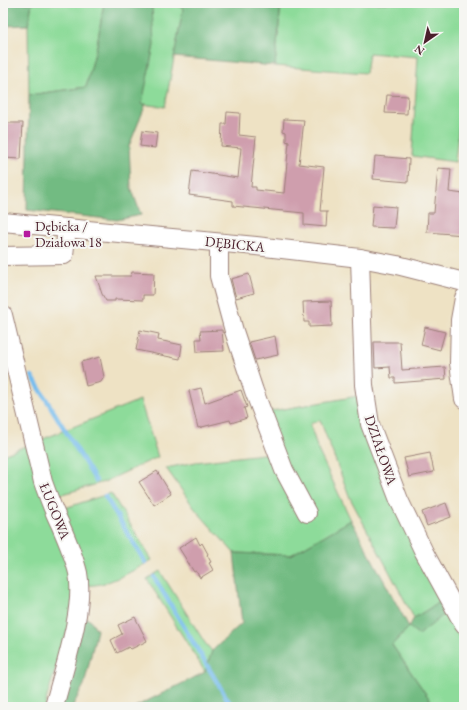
<svg xmlns="http://www.w3.org/2000/svg" width="467" height="710" viewBox="0 0 467 710" font-family="'EB Garamond',serif">
	<style>
		.green { fill: #8ddb9a; stroke: #6c7d62 }
		.forest { fill: #72bb82; stroke: #5e6d56 }
		.lines { fill: none; stroke-linecap: round; stroke-linejoin: round }
		.stream { stroke: #77bdee; stroke-width: 4.5 }
		.building { fill: #cf9ead }
		.minor-casing { stroke: #9c8078; stroke-width: 20 }
		.minor { stroke: #fff; stroke-width: 18 }
		.poi-dot { fill: #b5179e; stroke: #f6f6f2; stroke-width: 1.5 }
		.labels { text-anchor: middle; stroke-width: 4; stroke-linejoin: round; paint-order: stroke }
		.poi-label { font-size: 14px; fill: #4a1f2b; stroke: #f6f6f2; text-anchor: start }
		.street-label { font-size: 14px; fill: #4a1f2b; stroke: #f6f6f2 }
	</style>
	<rect width="100%" height="100%" fill="#f6f6f2"/>
	<filter id="ink" filterUnits="userSpaceOnUse"><feTurbulence type="fractalNoise" baseFrequency=".025" numOctaves="2"/><feDisplacementMap in="SourceGraphic" scale="8" xChannelSelector="R" yChannelSelector="G"/><feConvolveMatrix kernelMatrix="1 2 1 2 8 2 1 2 1" color-interpolation-filters="sRGB"/></filter>
	<filter id="wash" filterUnits="userSpaceOnUse"><feTurbulence type="fractalNoise" baseFrequency=".012" numOctaves="4" result="noise"/><feDisplacementMap in="SourceGraphic" scale="16" xChannelSelector="R" yChannelSelector="G"/><feGaussianBlur stdDeviation="0.9" result="paint"/><feColorMatrix in="noise" values="0 0 0 0 0 0 0 0 0 0 0 0 0 0 0 0 0 1.4 0 .05"/><feComposite in="paint" operator="in"/></filter>
	<g filter="url(#wash)">
		<rect width="100%" height="100%" fill="#eee2c4"/>
		<g class="green">
			<polygon points="32,3 175,3 183,9 165,107 141,104 154,45 104,3 97,45 86,87 29,95 28,25"/>
			<polygon points="281,3 464,3 464,114 460,113 455,162 412,156 418,57 369,53 366,73 275,66"/>
			<polygon points="358,396 443,600 414,618 350,498 320,420 310,424 318,450 351,520 291,555 234,553 195,509 166,468 196,462 271,453 266,412"/>
			<polygon points="140,400 158,457 104,482 63,494 53,493 38,441"/>
			<polygon points="28,445 74,583 71,618 47,697 45,707 3,707 3,629 6,621 3,612 3,455"/>
			<path d="M111 493 152 560C136 569 105 588 86 585L59 510Z"/>
			<polygon points="160,571 205,643 212,651 205,672 147,579"/>
			<polygon points="447,612 464,636 464,707 435,707 392,645 409,627"/>
		</g>
		<g class="forest">
			<polygon points="3,3 32,3 28,25 3,26"/>
			<polygon points="104,3 152,7 154,45 142,104 146,104 129,146 131,187 141,215 117,220 27,210 29,95 86,87 97,45"/>
			<polygon points="175,3 281,3 275,66 174,57 183,9"/>
			<polygon points="351,520 409,627 414,618 443,600 447,612 419,635 409,627 392,645 435,707 135,707 205,672 212,651 242,623 234,553 291,555"/>
			<polygon points="84,617 91,621 97,630 84,685 72,707 59,707"/>
		</g>
		<g class="lines">
			<g class="stream">
				<polyline points="32,376 96,481"/>
				<polyline points="105,496 145,562"/>
				<polyline points="154,577 232,707"/>
			</g>
		</g>
		<g id="blocks">
			<g class="building">
				<polygon points="387,95 408,96 407,114 385,113"/>
				<polygon points="227,112 240,113 239,135 256,137 251,187 256,187 256,190 284,193 289,142 286,141 286,132 283,131 284,119 304,120 299,164 324,167 320,211 327,211 326,227 304,225 304,213 233,206 233,201 189,195 192,171 238,178 241,148 221,146 222,124 226,124"/>
				<polygon points="6,123 23,123 21,159 3,158 3,142 6,140"/>
				<polygon points="142,131 157,133 155,148 140,146"/>
				<polygon points="375,156 409,159 408,182 373,179"/>
				<polygon points="438,168 451,169 449,192 464,194 464,235 427,232 428,213 434,213"/>
				<polygon points="373,205 396,207 394,228 371,227"/>
				<polygon points="132,272 154,273 153,295 143,295 143,300 115,299 115,301 106,301 102,294 96,276 131,276"/>
				<polygon points="249,274 254,293 236,298 231,279"/>
				<polygon points="331,301 332,326 309,327 309,322 304,322 303,302"/>
				<polygon points="425,327 445,332 440,350 421,345"/>
				<polygon points="140,330 159,334 158,340 182,345 180,359 136,350"/>
				<polygon points="222,330 224,351 197,352 196,339 201,339 200,331"/>
				<polygon points="275,336 278,355 255,360 249,342"/>
				<polygon points="374,342 400,342 402,370 445,367 446,379 395,383 395,378 391,378 390,367 375,368"/>
				<polygon points="100,357 104,377 101,382 86,386 81,362"/>
				<polygon points="201,388 205,403 241,390 247,407 244,408 247,418 231,423 230,420 198,428 189,391"/>
				<polygon points="430,453 434,472 409,477 404,458"/>
				<polygon points="157,471 171,494 154,505 139,482"/>
				<polygon points="446,503 451,517 427,526 422,512"/>
				<polygon points="196,537 200,545 202,543 208,554 207,555 211,562 209,563 213,570 200,578 196,571 194,572 179,548"/>
				<polygon points="135,617 147,641 131,649 129,647 117,653 111,640 122,634 118,625"/>
			</g>
		</g>
	</g>
	<g filter="url(#ink)">
		<use href="#blocks" fill-opacity="0" stroke="#9c8078" stroke-width="1"/>
		<g class="lines">
			<g class="minor-casing">
				<g id="minor">
					<polyline points="3,222 256,246 360,258 397,265 464,282"/>
					<polyline points="219,243 219,276 234,331 254,391 284,470 307,513"/>
					<polyline points="3,256 64,255 67,228"/>
					<polyline points="360,258 364,385 370,424 399,500 424,552 464,625"/>
					<polyline points="464,298 460,320 459,363 464,399"/>
					<path d="M3 315 43 482C48 496 53 510 60 524 67 540 74 556 78 573 85 609 63 671 54 707"/>
				</g>
			</g>
			<use href="#minor" class="minor"/>
		</g>
	</g>
	<rect class="poi-dot" x="23" y="230" width="8" height="8" rx="2"/>
	<g class="labels">
		<g class="poi-label">
			<text x="35" y="231">Dębicka /<tspan x="35" dy="16">Działowa 18</tspan></text>
		</g>
		<g class="street-label">
			<text transform="translate(235 244) rotate(6)" y="5">DĘBICKA</text>
			<text transform="translate(381 450) rotate(71)" y="5">DZIAŁOWA</text>
			<text transform="translate(55 511) rotate(68)" y="5">ŁUGOWA</text>
		</g>
	</g>
	<rect width="467" height="710" fill="none" stroke="#f6f6f2" stroke-width="16"/>
	<g transform="translate(425 42) rotate(214)" stroke="#f6f6f2" stroke-width="3" paint-order="stroke">
	<path d="M0-3L7 15L0 10L-7 15Z" fill="#4a1f2b"/>
	<text y="-6" font-size="11" font-weight="bold" text-anchor="middle" fill="#4a1f2b">N</text>
	</g>
</svg>
